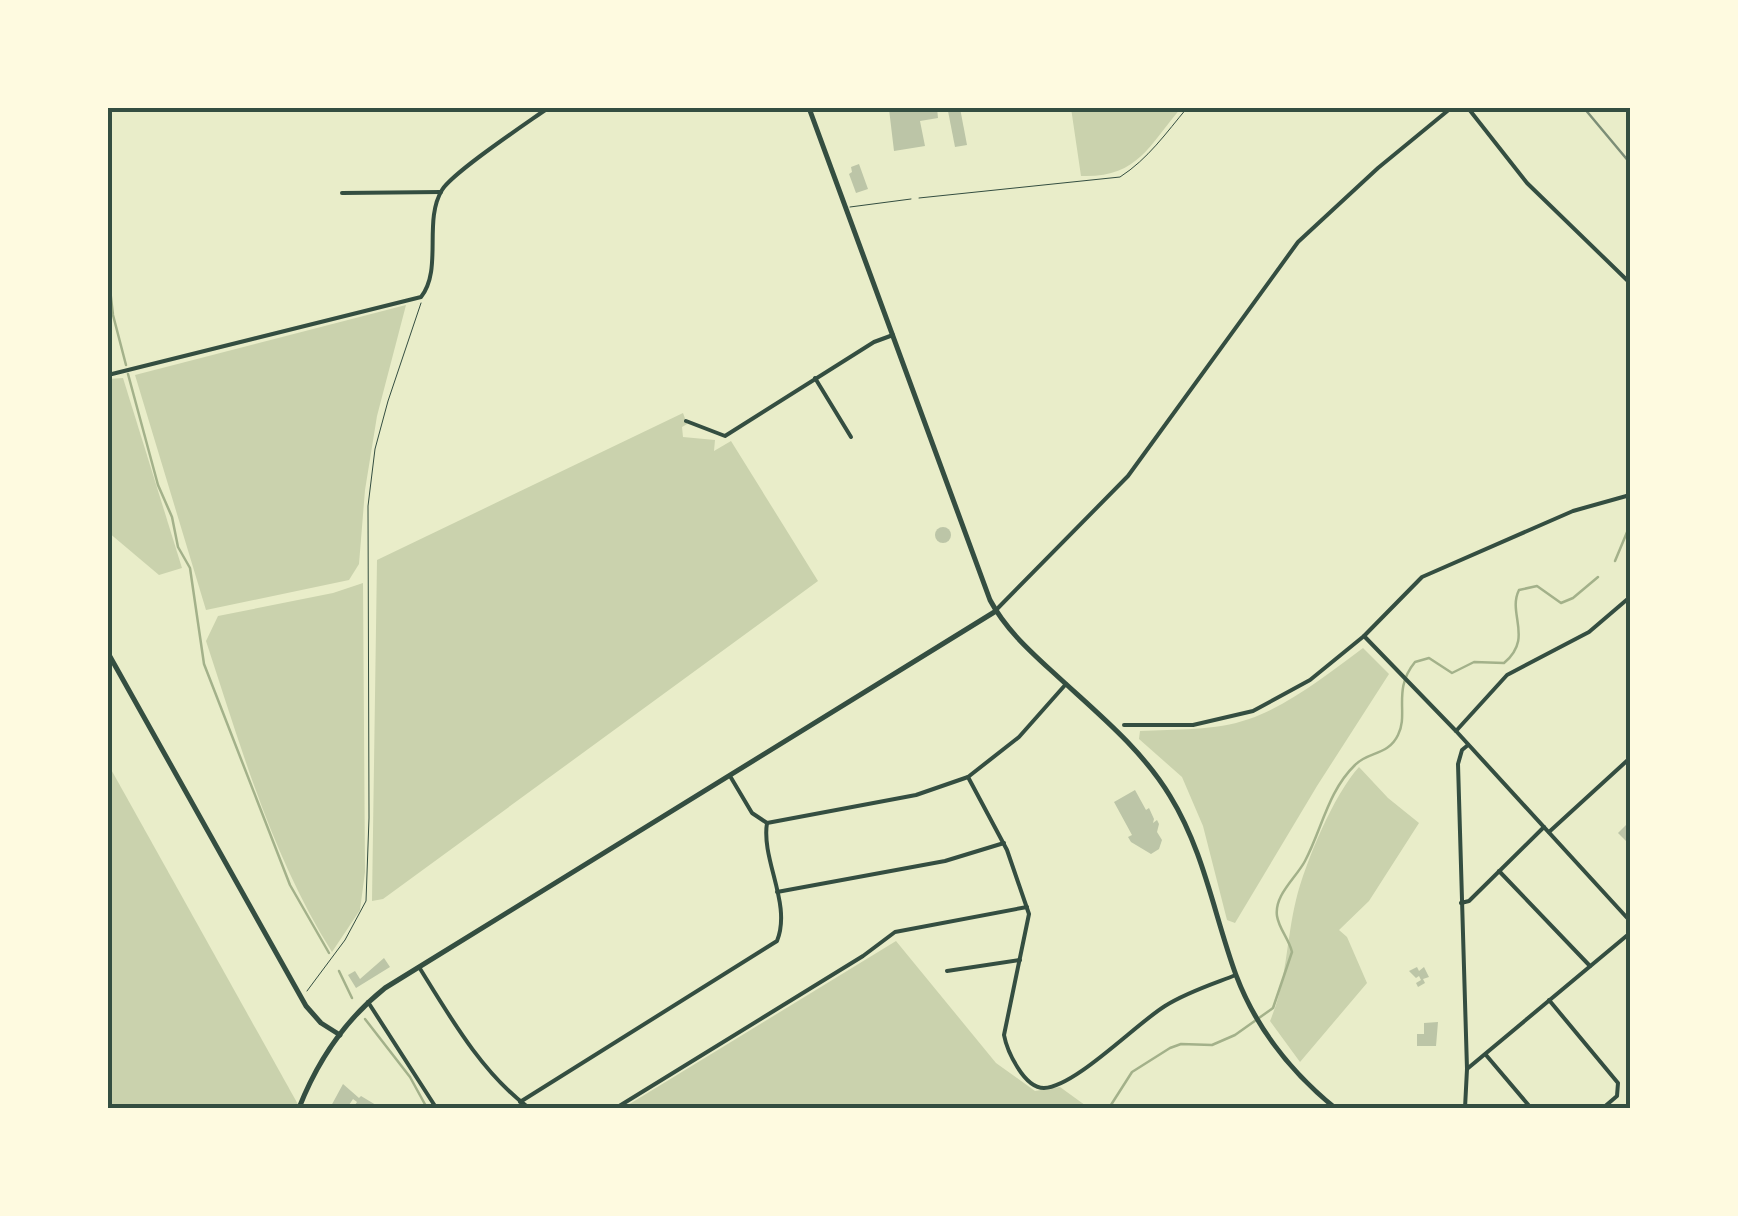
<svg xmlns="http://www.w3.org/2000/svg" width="1738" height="1216" viewBox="0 0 1738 1216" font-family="'Source Sans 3',sans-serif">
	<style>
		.green { fill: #cad2ad }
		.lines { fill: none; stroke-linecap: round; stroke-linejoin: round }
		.stream { stroke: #a3b18a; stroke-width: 2.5 }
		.building { fill: #bcc5a7 }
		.path { stroke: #344e41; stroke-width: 1 }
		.service { stroke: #344e41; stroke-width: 1 }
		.minor { stroke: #344e41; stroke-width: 4 }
		.tertiary { stroke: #344e41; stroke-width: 5 }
		.rail { stroke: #7c8e77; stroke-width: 2.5 }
		.neatline { fill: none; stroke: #344e41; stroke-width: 4 }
	</style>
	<rect width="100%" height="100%" fill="#e9edc9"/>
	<g class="green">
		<path d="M1071 108H1181C1148 147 1137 178 1081 176Z"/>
		<polygon points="406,305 377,416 365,490 359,564 349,580 206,610 135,375"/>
		<polygon points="123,378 182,568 159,575 108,532 108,379"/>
		<polygon points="683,413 687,424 682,427 683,437 715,440 714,451 731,441 818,581 383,899 372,901 377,560"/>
		<path d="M363 583 365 872 360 910 332 952C272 857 241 747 206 641L218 616 333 593Z"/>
		<path d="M1363 648 1389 674 1317 786 1235 923 1227 920 1203 826 1182 777 1139 739 1140 731C1176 729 1215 731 1249 719 1291 704 1328 674 1363 648Z"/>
		<polygon points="108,764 300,1108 108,1108"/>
		<path d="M1359 767 1388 798 1419 823 1369 901 1339 930 1347 937 1367 983 1300 1062 1270 1021C1287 982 1286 941 1296 900 1305 863 1334 794 1359 767Z"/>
		<polygon points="896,941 996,1063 1035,1091 1060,1087 1089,1108 623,1108"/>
	</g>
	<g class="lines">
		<g class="stream">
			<polyline points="108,272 113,315 126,365"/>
			<polyline points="128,374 158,485 172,517 178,547 190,568 204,664 290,885 329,953"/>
			<polyline points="1615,561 1630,525"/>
			<polyline points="339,971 352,998"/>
			<polyline points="365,1019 410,1077 427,1108"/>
			<path d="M1109 1108 1132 1072 1170 1048 1181 1044 1212 1045 1235 1035 1273 1008 1292 952C1289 939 1279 929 1277 916 1274 895 1296 878 1305 861 1322 829 1328 791 1355 765 1368 751 1388 756 1398 735 1409 714 1392 690 1415 662L1429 658 1452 673 1474 662 1504 663C1534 638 1507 614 1519 590L1537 586 1561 603 1573 598 1598 577"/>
		</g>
	</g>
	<g class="building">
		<polygon points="937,108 938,118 920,121 925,146 894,151 889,109"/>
		<polygon points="960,108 967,145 955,147 948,111"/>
		<polygon points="859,164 868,189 856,193 849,174 852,172 851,167"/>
		<circle cx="943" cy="535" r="8"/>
		<polygon points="1135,790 1146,810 1149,808 1154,819 1153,823 1157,820 1159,824 1157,832 1162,840 1159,849 1151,854 1131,842 1128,837 1132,835 1114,802"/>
		<polygon points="1628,823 1630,826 1630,845 1618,833"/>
		<polygon points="384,958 390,967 356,988 348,975 355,971 360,979"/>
		<polygon points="1417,967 1419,971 1424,967 1429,977 1423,979 1425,983 1418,987 1416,983 1421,980 1419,976 1416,978 1409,971"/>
		<polygon points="1438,1022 1436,1046 1417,1046 1417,1034 1424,1034 1424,1023"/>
		<polygon points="343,1084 359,1098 361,1096 381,1108 353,1108 357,1102 353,1099 347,1108 330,1108"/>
	</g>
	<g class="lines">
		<g class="path">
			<path d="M919 198 1120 177C1148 159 1166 133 1187 108"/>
			<polyline points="307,991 345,940 366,901 369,818 368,506 375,449 388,401 421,303"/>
		</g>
		<polyline class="service" points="850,207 911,199"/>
		<g class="minor">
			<polyline points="1468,108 1527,183 1630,283"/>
			<polyline points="342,193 441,192"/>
			<path d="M108 375 421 297C443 269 423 221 442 190 453 172 527 123 548 108"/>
			<polyline points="815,378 851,437"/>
			<polyline points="686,421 725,436 874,342 893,335"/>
			<polyline points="997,609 1128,476 1298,242 1378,168 1451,108"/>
			<polyline points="1364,636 1456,731 1630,921"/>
			<polyline points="1124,725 1193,725 1253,711 1310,680 1364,636 1422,577 1573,511 1630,495"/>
			<polyline points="1456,731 1507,675 1589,632 1630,597"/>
			<path d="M968 777 1007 850 1029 914 1004 1035C1007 1051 1024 1088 1044 1088 1075 1087 1137 1023 1165 1006 1187 992 1213 984 1236 975"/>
			<polyline points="767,823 916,795 968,777 1019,737 1066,684"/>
			<polyline points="1549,832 1630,758"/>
			<polyline points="1499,871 1590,966"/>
			<polyline points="777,892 945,861 1004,843"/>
			<polyline points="1461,903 1469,901 1544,827"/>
			<path d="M419 967C450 1017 482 1073 529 1108"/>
			<polyline points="947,971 1020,960"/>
			<polyline points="1549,1000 1618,1083 1617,1096 1603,1108"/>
			<polyline points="368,1002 435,1106"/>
			<polyline points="1486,1055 1531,1108"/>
			<polyline points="1467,1069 1630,933"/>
			<path d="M520 1102 777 941C792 904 761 860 767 823L752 813 730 776"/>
			<polyline points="616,1108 863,956 895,932 1027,907"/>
			<polyline points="1465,1108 1467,1069 1458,764 1462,750 1468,745"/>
		</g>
		<g class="tertiary">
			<path d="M809 108 990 600C1006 630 1031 652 1055 674 1096 712 1141 748 1170 796 1204 851 1214 915 1236 975 1256 1028 1291 1072 1335 1108"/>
			<polyline points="108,653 306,1006 321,1023 340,1035"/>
			<path d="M299 1108C317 1062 346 1019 385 988L996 611"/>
		</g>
		<polyline class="rail" points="1584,108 1630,163"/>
	</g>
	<rect width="1738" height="1216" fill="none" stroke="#fefae0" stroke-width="220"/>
	<rect x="110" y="110" width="1518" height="996" class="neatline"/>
</svg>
